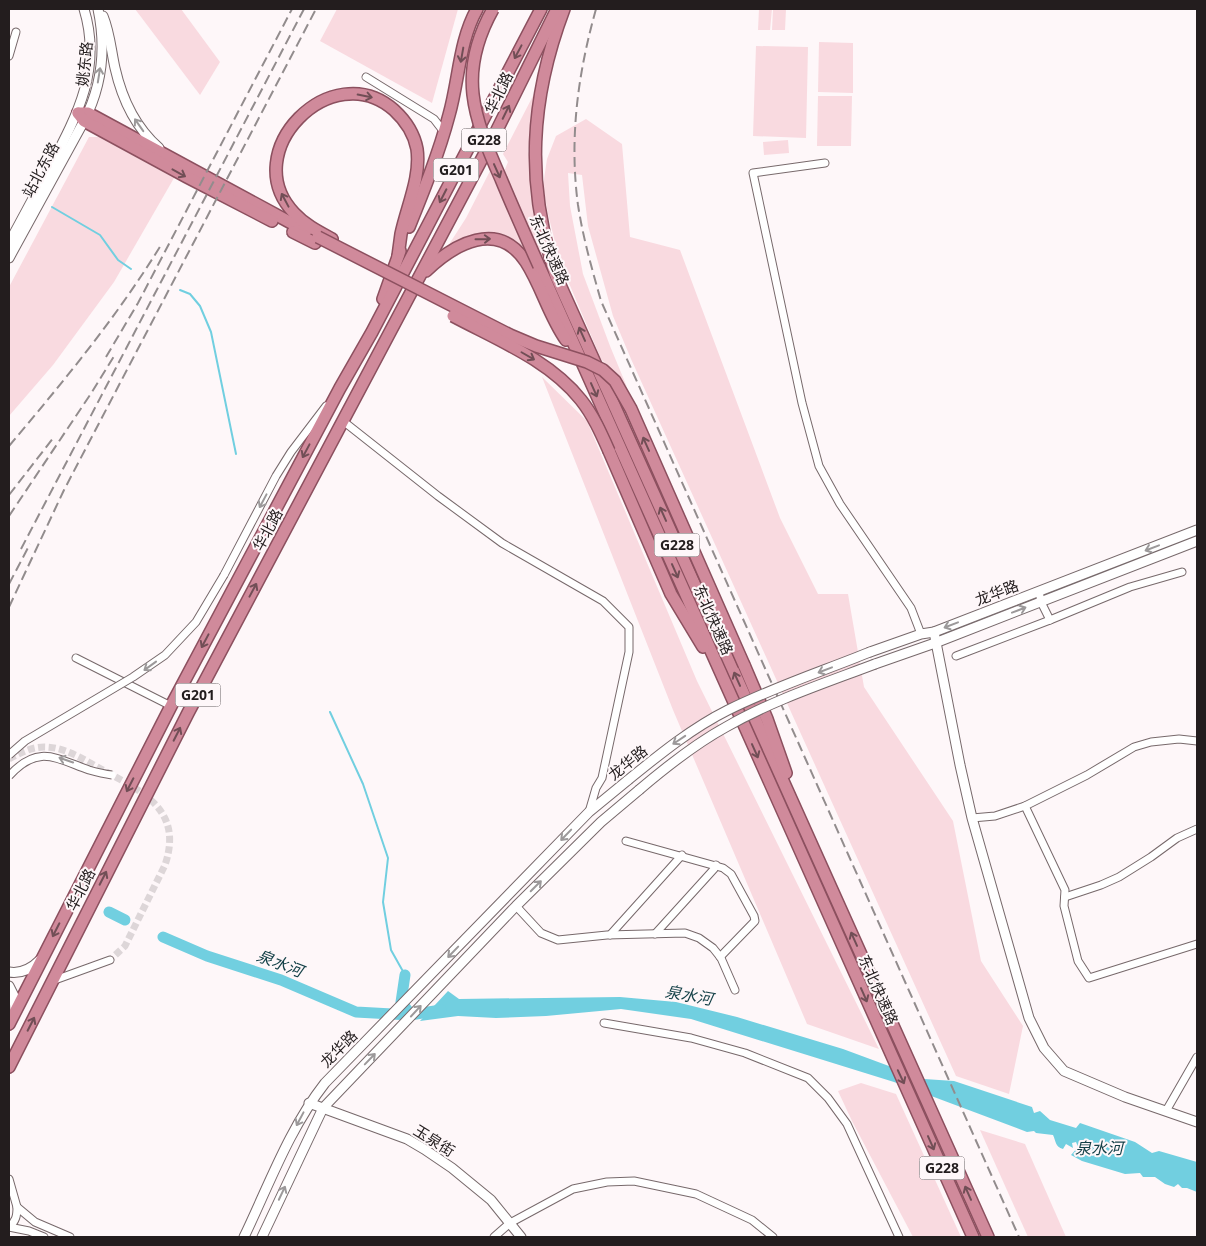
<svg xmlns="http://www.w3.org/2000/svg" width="1206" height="1246" viewBox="0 0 1206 1246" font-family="'Noto Sans','Noto Sans SC',sans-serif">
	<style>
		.green { fill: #f9dae0 }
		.water { fill: #71cfe0 }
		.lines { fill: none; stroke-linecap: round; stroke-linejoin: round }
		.stream { stroke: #71cfe0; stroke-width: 2 }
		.river { stroke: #71cfe0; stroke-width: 11 }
		.minor-tunnel { stroke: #ddd6d8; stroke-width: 7; stroke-dasharray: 7 3.5; stroke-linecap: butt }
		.minor-casing { stroke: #77696b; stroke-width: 9 }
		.tertiary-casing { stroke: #77696b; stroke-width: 11 }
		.trunk-casing { stroke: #8c505f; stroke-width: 14 }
		.minor { stroke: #fff; stroke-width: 7 }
		.tertiary { stroke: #fff; stroke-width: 9 }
		.trunk { stroke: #d08a9b; stroke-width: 11 }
		.rail { stroke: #928c8d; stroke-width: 2; stroke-dasharray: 10 5; stroke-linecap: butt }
		.minor-bridge-casing { stroke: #77696b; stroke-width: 9; stroke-linecap: butt }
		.tertiary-bridge-casing { stroke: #77696b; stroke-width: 11; stroke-linecap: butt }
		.trunk-bridge-casing { stroke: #8c505f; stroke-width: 14; stroke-linecap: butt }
		.minor-bridge { stroke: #fff; stroke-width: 7 }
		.tertiary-bridge { stroke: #fff; stroke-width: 9 }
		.trunk-bridge { stroke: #d08a9b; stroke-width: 11 }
		.oneway { stroke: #714e56 }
		.oneway2 { stroke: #9c999a }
		.labels { text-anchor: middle; stroke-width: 4; stroke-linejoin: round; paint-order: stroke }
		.shield { fill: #fef7f9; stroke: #655e60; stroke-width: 1 }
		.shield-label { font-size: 14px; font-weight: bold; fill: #231d1e }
		.street-label { font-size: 15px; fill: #231d1e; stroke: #fef7f9 }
		.water-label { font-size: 16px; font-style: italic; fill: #123f46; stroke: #fef7f9 }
	</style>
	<rect width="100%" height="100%" fill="#fef7f9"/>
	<g class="green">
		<polygon points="135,9 181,9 220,62 200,95"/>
		<polygon points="337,9 458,9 432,103 320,41"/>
		<polygon points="759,9 772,9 770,30 758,30"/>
		<polygon points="773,9 786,9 785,30 772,30"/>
		<polygon points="819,42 853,43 853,93 818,92"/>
		<polygon points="756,46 808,47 806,138 753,136"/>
		<polygon points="536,90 528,151 537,219 545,264 503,174 508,162 503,154"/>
		<polygon points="818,96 852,96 851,146 817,146"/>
		<polygon points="586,119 622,144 630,237 680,250 780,518 818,594 848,594 864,687 953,821 981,961 1023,1026 1009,1094 956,1076 631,359 613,316 588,226 582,175 568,173 570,206 583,274 610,346 627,387 601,359 560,262 548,214 543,186 547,159 556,136"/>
		<polygon points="89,137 100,137 174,178 114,282 53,365 9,416 9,287"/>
		<polygon points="788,140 789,153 764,155 763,142"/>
		<polygon points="490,171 532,265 522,252 477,235 464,238 450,247 448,246 466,218"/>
		<polygon points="542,377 587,421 697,681 879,1049 807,1024 673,710"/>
		<polygon points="861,1083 896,1094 961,1237 913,1237 852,1121 838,1091"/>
		<polygon points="980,1130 1025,1144 1066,1237 1028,1237"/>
	</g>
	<path class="water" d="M448 991 459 999 620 997 676 1002 737 1017 843 1049 924 1079 954 1081 1032 1107 1034 1113 1040 1111 1050 1120 1076 1128 1080 1123 1135 1142 1152 1153 1159 1151 1197 1162V1192L1187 1188H1182L1178 1184 1174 1187 1165 1184 1155 1177H1143L1140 1173 1125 1174 1082 1161 1071 1155 1078 1147 1076 1142 1072 1143 1073 1148 1066 1144 1063 1149C1055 1147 1056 1141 1053 1135L1036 1133 1034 1131 1027 1132 894 1082 691 1019 621 1009 546 1016 496 1018 458 1016 420 1021Z"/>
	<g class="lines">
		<g class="stream">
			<polyline points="52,207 100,235 118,260 131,269"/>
			<polyline points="180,290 190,294 200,306 211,332 236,454"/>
			<polyline points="330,712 363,784 388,858 383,902 391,950 405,975"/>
		</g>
		<g class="river">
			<polyline points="109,912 125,920"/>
			<polyline points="163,937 207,956 281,980 356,1012 410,1015 441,1010"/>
			<polyline points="405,975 401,1002 408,1011"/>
		</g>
		<path class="minor-tunnel" d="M9 759C20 753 31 747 44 747 65 747 83 759 101 769 141 791 184 809 165 865L125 946 110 960"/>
		<g class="minor-casing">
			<g id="minor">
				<polyline points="9,56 16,32"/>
				<polyline points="366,77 434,119 444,132"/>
				<polyline points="825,163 753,173 802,403 819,466 840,504 911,608 921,634"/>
				<polyline points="343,421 438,496 502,543 603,601 629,627 629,652 602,778 596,788 589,812"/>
				<polyline points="224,575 276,476 291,452 326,406"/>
				<polyline points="1039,591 1041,602 1050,620"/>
				<polyline points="956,656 1050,620 1130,587 1182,572"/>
				<polyline points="76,658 171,706"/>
				<polyline points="1025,806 1065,890 1064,906 1078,961 1089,978 1197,944"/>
				<polyline points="972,818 995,816 1025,806 1087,775 1134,747 1151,742 1179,739 1197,741"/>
				<polyline points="626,841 723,868 731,874 754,916 755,921 720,957"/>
				<polyline points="1065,897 1101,885 1119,877 1151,857 1177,838 1197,829"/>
				<polyline points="516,906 541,933 558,940 607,935 685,933 699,938 713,948 721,958 735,990"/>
				<polyline points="655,934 714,869 716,865"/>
				<polyline points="610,935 682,855"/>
				<polyline points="52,981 110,960"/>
				<polyline points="604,1023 691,1038 745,1053 808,1078 828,1098 847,1124 899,1237"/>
				<polyline points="1166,1111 1197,1057"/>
				<polyline points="9,1179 17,1207 35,1222 70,1237"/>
				<polyline points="9,1227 29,1231 44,1237"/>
				<path d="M9 1227C16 1221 17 1216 17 1207"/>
				<polyline points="494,1237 510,1223 573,1189 607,1182 634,1181 696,1194 752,1220 773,1237"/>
			</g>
		</g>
		<g class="tertiary-casing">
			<g id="tertiary">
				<path d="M103 16C110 33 111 50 115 68 122 99 135 127 159 148"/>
				<path d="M9 243C23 217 37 191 51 165 78 114 102 68 84 9"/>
				<path d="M9 258 84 121C102 86 106 47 98 9"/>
				<polyline points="934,632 960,765 972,818 1029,1018 1044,1048 1064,1071 1125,1097 1197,1122"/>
				<polyline points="870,652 921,634 934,632 1197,530"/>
				<polyline points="875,664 935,643 1197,541"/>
				<path d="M9 972C21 974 32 968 40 960"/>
				<polyline points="9,986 14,996 15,1012"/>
				<polyline points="309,1103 407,1139 424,1149 452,1168 491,1200 521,1237"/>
				<path d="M244 1237C269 1185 289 1129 325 1083L589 812 628 780"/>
				<polyline points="262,1237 323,1108 516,906 601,822 639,790"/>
			</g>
		</g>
		<g class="trunk-casing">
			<g id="trunk">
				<path d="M564 9C530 99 525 184 556 276L988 1237"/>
				<polyline points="78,113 88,113 306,231"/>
				<polyline points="78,113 84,121 187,177 272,221"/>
				<path d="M409 227C424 190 439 153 449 115 459 80 459 41 477 9"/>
				<polyline points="293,232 315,243"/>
				<path d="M332 239C319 232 305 225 294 213 236 152 332 55 394 110 406 121 414 133 417 149 421 177 407 206 401 234 400 241 399 249 398 256"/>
				<polyline points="539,266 973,1237"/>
				<path d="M426 271C454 244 498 219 526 262 542 287 549 316 566 340"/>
				<polyline points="383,299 400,251"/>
				<polyline points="609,451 671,594 703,647"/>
				<polyline points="744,665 767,719 786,773"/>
				<polyline points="9,1024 171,706 340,388 372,332 541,9"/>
				<polyline points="9,1067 188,713 494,136 557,9"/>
			</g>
		</g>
		<use href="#minor" class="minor"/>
		<use href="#tertiary" class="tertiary"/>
		<use href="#trunk" class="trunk"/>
		<g class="rail">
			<path d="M596 9C578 73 569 138 578 205 583 238 592 269 601 301L1019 1237"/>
			<polyline points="106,357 138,303 292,9"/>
			<path d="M9 446C63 382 117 317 161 245"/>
			<polyline points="9,495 54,437"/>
			<polyline points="9,516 92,392 116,353"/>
			<polyline points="21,549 304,9"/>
			<polyline points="9,584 30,544"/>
			<polyline points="9,607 64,490 316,9"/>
		</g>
		<g class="minor-bridge-casing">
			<g id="minor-bridge">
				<polyline points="9,755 25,741 133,677 165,655 196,622 224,575"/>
				<path d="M9 776C38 744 55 758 89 770 96 772 104 774 112 775"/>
			</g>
		</g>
		<g class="tertiary-bridge-casing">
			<g id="tertiary-bridge">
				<path d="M628 780C660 754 692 728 728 710 774 687 823 671 870 652"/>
				<path d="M639 790C666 767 695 744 726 727 773 700 825 683 875 664"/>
			</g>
		</g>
		<g class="trunk-bridge-casing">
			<g id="trunk-bridge">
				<path d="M493 9C457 73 473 116 501 179 513 208 526 237 539 266"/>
				<polyline points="318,237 510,335 536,346 587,362 603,370 615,381 631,409 744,665"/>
				<path d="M453 316C498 340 549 360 581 400 593 415 601 433 609 451"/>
			</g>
		</g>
		<use href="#minor-bridge" class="minor-bridge"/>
		<use href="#tertiary-bridge" class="tertiary-bridge"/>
		<use href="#trunk-bridge" class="trunk-bridge"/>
	</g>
	<defs><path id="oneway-shaft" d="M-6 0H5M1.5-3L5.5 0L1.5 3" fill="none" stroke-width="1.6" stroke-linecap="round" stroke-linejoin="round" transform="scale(1.25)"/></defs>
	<g class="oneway">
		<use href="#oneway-shaft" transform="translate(518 52) rotate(118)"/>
		<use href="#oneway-shaft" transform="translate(462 55) rotate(100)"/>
		<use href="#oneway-shaft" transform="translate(365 96) rotate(11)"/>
		<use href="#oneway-shaft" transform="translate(506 112) rotate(-64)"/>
		<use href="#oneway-shaft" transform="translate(497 171) rotate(66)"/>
		<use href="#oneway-shaft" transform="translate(179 173) rotate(29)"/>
		<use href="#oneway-shaft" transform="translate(443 196) rotate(117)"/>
		<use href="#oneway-shaft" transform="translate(285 200) rotate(-118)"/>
		<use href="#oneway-shaft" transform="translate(483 239) rotate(-1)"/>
		<use href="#oneway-shaft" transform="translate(582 334) rotate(-114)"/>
		<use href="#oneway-shaft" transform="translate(528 356) rotate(30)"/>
		<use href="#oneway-shaft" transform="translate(594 390) rotate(66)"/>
		<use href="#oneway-shaft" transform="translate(646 444) rotate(-114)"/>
		<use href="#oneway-shaft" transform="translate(306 451) rotate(118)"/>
		<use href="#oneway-shaft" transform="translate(663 514) rotate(-114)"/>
		<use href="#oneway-shaft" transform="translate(675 571) rotate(66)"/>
		<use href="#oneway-shaft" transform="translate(253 590) rotate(-62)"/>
		<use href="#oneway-shaft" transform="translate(205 641) rotate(118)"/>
		<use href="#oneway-shaft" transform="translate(737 679) rotate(-114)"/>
		<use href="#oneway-shaft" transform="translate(177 734) rotate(-63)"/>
		<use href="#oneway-shaft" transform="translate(755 751) rotate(66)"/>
		<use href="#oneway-shaft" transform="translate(130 785) rotate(117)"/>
		<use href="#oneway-shaft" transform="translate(103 878) rotate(-63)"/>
		<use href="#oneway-shaft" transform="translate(56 930) rotate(117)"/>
		<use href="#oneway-shaft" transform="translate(854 939) rotate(-114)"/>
		<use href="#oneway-shaft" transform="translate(864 995) rotate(66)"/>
		<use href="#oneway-shaft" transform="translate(31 1024) rotate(-63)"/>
		<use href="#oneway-shaft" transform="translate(901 1077) rotate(65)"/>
		<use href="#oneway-shaft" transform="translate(931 1143) rotate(66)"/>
		<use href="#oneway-shaft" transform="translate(968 1193) rotate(-114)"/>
	</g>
	<g class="oneway2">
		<use href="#oneway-shaft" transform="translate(99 75) rotate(-81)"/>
		<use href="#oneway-shaft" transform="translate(139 125) rotate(-125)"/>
		<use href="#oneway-shaft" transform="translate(263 501) rotate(118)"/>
		<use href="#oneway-shaft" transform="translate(1152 548) rotate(159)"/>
		<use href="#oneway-shaft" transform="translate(1019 610) rotate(-21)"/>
		<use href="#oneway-shaft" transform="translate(951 625) rotate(159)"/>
		<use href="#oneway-shaft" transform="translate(150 666) rotate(144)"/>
		<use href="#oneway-shaft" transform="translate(825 670) rotate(159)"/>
		<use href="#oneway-shaft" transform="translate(679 740) rotate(146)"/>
		<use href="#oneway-shaft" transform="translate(66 760) rotate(-161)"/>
		<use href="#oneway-shaft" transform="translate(566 835) rotate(134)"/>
		<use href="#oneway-shaft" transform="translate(536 886) rotate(-45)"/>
		<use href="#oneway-shaft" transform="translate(453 952) rotate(134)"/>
		<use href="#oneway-shaft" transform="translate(416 1011) rotate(-47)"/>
		<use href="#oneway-shaft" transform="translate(370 1059) rotate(-46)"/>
		<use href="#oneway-shaft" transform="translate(300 1119) rotate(118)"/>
		<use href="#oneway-shaft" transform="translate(282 1193) rotate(-65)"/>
	</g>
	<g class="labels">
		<g class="shield">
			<rect x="461.5" y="128.5" width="45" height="23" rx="4"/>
			<rect x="433.5" y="158.5" width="45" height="23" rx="4"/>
			<rect x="654.5" y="533.5" width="45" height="23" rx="4"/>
			<rect x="175.5" y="683.5" width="45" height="23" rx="4"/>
			<rect x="919.5" y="1156.5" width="45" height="23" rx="4"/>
		</g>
		<g class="shield-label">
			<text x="484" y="145">G228</text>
			<text x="456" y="175">G201</text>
			<text x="677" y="550">G228</text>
			<text x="198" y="700">G201</text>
			<text x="942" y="1173">G228</text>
		</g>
		<g class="street-label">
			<text transform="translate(85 64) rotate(-84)" y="5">姚东路</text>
			<text transform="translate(499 93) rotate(-64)" y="5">华北路</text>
			<text transform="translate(41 170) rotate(-62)" y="5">站北东路</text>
			<text transform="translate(549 250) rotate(66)" y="5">东北快速路</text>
			<text transform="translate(268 530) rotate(-62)" y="5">华北路</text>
			<text transform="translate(997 593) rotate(-21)" y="5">龙华路</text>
			<text transform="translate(713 620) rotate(66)" y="5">东北快速路</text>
			<text transform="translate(628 763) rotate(-39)" y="5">龙华路</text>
			<text transform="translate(81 890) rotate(-63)" y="5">华北路</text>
			<text transform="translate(878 990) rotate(66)" y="5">东北快速路</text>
			<text transform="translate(339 1049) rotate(-45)" y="5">龙华路</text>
			<text transform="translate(434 1141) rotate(32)" y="5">玉泉街</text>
		</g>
		<g class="water-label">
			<text transform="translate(280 963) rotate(21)" y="6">泉水河</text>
			<text transform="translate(689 995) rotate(10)" y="6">泉水河</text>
			<text x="1099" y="1154">泉水河</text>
		</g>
	</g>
	<rect width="1206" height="1246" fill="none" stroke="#231d1e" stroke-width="20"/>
</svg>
